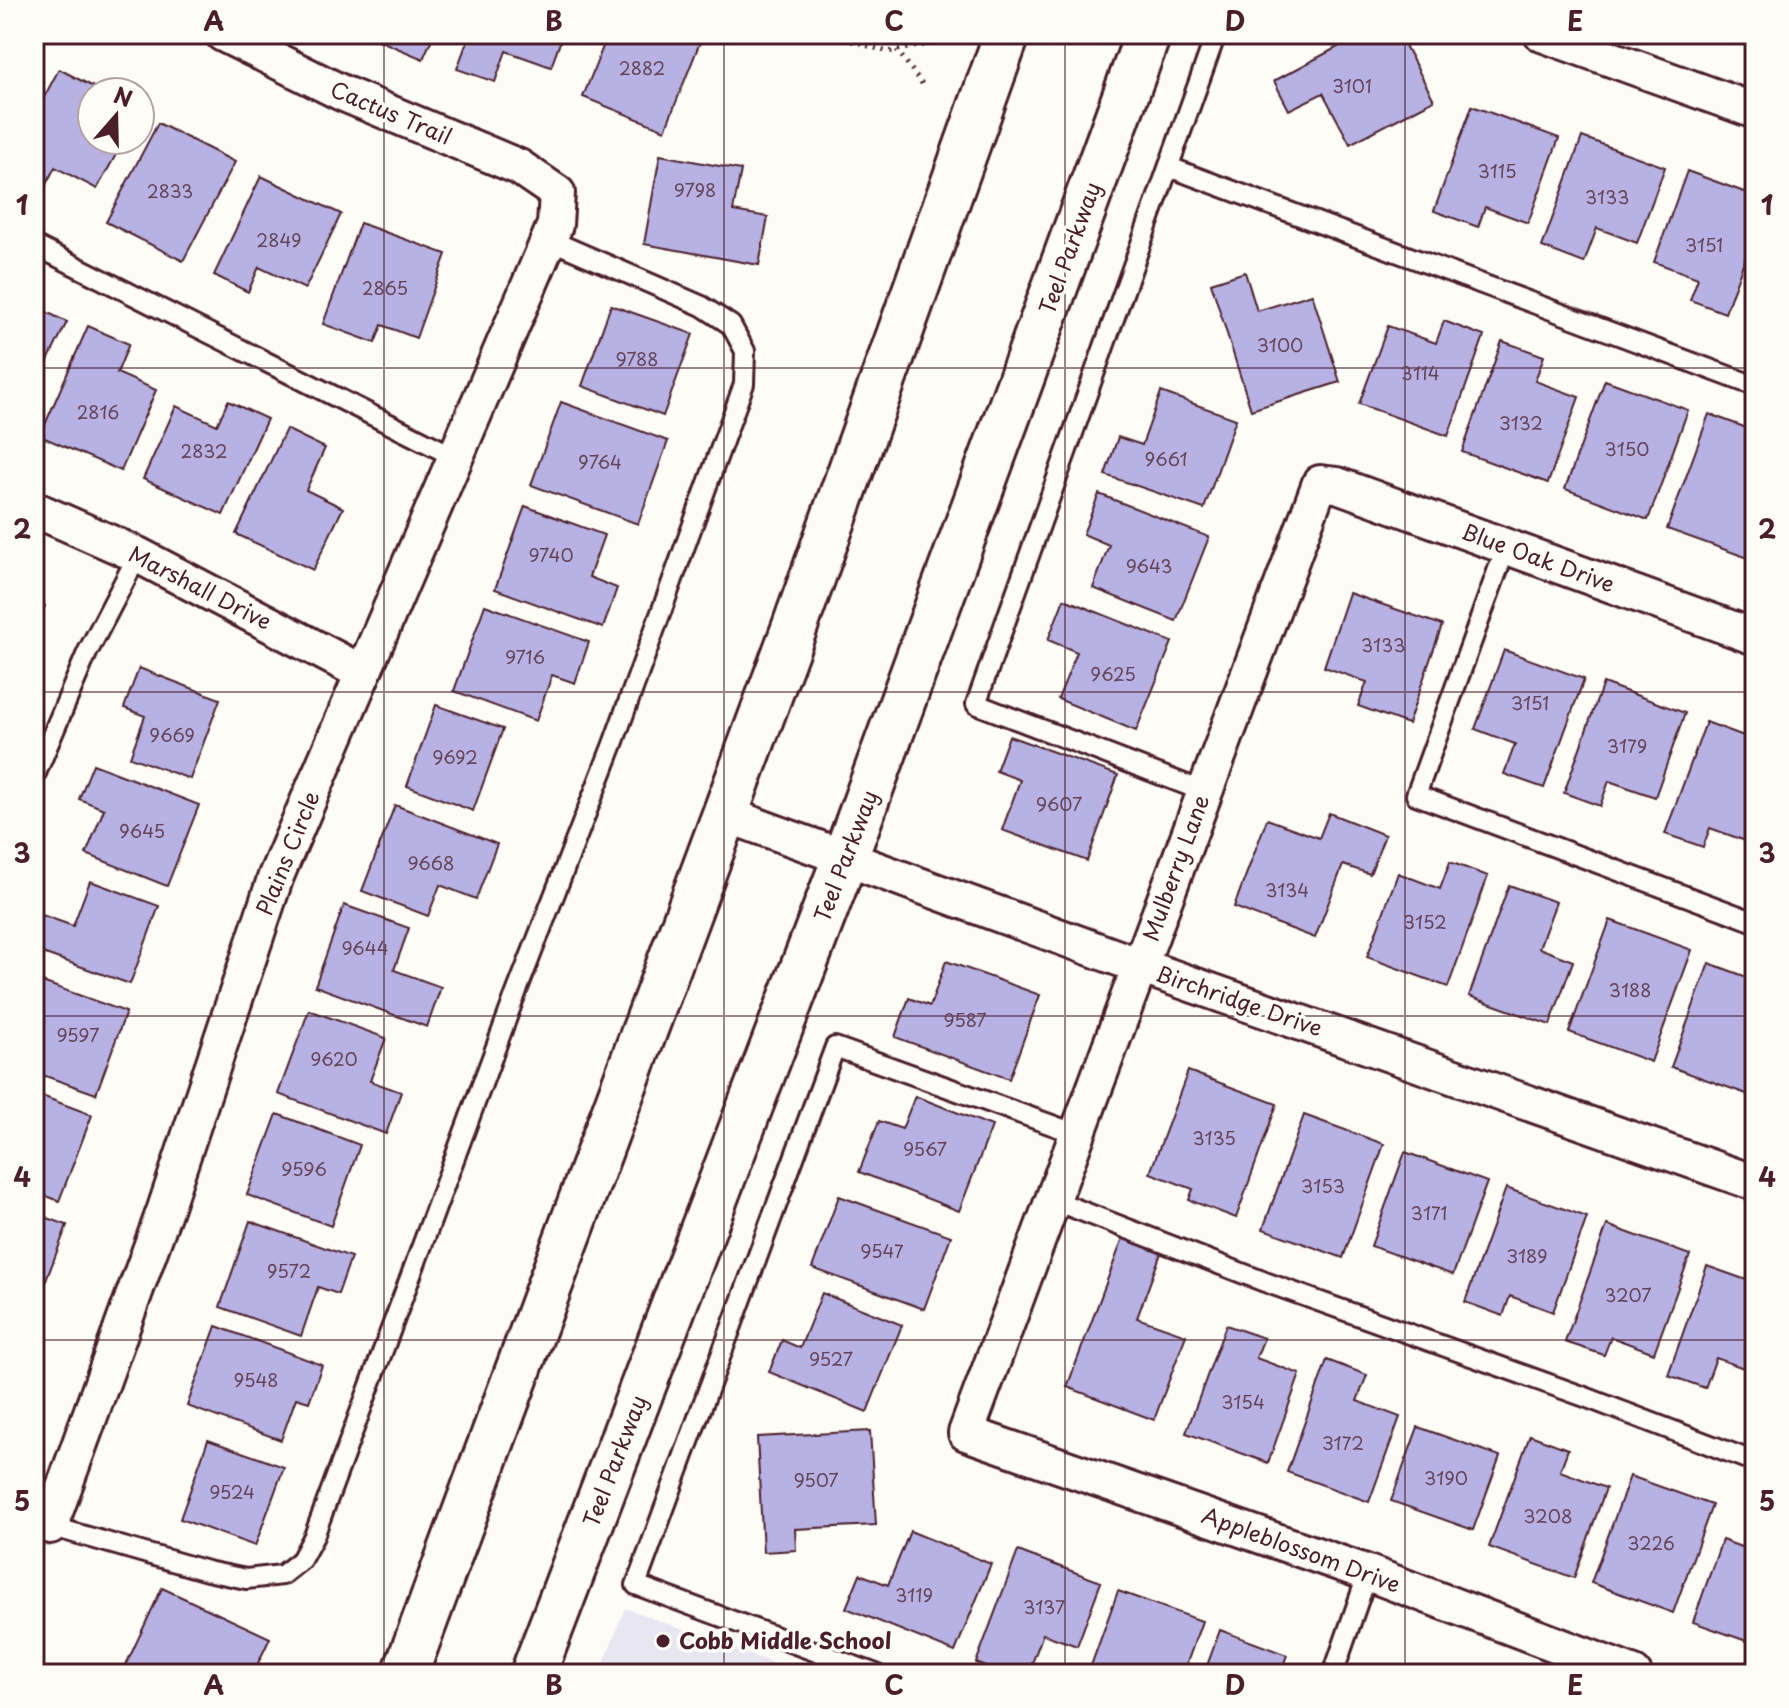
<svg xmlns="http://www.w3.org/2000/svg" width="1789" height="1708" viewBox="0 0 1789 1708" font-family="'Playpen Sans',sans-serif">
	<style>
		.built { fill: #e8e6f1 }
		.building { fill: #b7b2e3; stroke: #4a1f2b; stroke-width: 2 }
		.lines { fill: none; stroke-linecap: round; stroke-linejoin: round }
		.lane-casing { stroke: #4a1f2b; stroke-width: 24 }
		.street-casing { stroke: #4a1f2b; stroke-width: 40 }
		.secondary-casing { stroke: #4a1f2b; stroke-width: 50 }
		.path { stroke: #4a1f2b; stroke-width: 5; stroke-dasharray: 2 6; stroke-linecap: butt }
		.lane { stroke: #fdfcf7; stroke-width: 18 }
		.street { stroke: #fdfcf7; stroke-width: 34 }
		.secondary { stroke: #fdfcf7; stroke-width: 44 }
		.grid { fill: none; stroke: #4a1f2b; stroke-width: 2; stroke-opacity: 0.55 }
		.poi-dot { fill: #4a1f2b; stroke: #fdfcf7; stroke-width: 3 }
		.labels { text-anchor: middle; stroke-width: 7; stroke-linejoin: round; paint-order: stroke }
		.number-label { font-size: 18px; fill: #654459 }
		.street-label { font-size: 22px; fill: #4a1f2b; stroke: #fdfcf7 }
		.poi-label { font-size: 22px; font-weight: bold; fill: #4a1f2b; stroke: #fdfcf7; text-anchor: start }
		.neatline { fill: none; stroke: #4a1f2b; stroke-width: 3 }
		.grid-label { font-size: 26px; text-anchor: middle; font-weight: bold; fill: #4a1f2b }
	</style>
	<rect width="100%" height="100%" fill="#fdfcf7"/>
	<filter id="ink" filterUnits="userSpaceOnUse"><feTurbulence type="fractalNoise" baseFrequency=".0125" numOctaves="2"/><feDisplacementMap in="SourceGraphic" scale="16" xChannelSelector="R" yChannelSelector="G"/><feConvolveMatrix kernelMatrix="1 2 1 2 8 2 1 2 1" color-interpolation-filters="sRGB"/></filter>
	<g filter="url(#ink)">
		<polygon class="built" points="625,1608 802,1674 600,1674"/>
		<g class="building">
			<polygon points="364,34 434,34 423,59"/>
			<polygon points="470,34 563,34 551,67 506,51 495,82 457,69"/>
			<polygon points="608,34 681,34 700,42 665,130 583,97"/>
			<polygon points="1362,34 1399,34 1434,100 1350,144 1323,93 1289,110 1274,81"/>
			<polygon points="59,69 103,92 92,92 92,140 124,140 97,189 55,167 41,194 34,190 34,116"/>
			<polygon points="1472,106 1559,138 1528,223 1485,207 1478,227 1434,211"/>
			<polygon points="158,123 235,162 183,261 106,222"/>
			<polygon points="1582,137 1665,167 1637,243 1597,228 1584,263 1542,247"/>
			<polygon points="660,155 741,170 733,211 768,217 759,265 644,244"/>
			<polygon points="1687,171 1755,196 1755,231 1725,313 1690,300 1698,278 1654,262"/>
			<polygon points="261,176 341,214 305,289 259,267 248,292 214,275"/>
			<polygon points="360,223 446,254 416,338 382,325 375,343 323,324"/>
			<polygon points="1245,272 1257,311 1312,294 1340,382 1251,410 1211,283"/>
			<polygon points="611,305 693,334 663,416 582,386"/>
			<polygon points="34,306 67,322 34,389"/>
			<polygon points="1444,321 1484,336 1448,436 1359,404 1388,326 1436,343"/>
			<polygon points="88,326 129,344 117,373 156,390 121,471 40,436"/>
			<polygon points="1502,341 1544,356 1535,381 1579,397 1548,483 1462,452"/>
			<polygon points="1605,380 1688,410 1648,520 1565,489"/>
			<polygon points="1161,392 1236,419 1204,509 1105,475 1118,437 1142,445"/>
			<polygon points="228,401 267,419 223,515 143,479 176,406 217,425"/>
			<polygon points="561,402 668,441 638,524 531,485"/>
			<polygon points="1709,414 1755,431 1755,538 1748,558 1667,529"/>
			<polygon points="286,429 325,448 306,490 343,508 313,570 236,534"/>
			<polygon points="1099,494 1209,537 1176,621 1093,588 1109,545 1083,534"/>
			<polygon points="525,506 604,535 589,577 617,588 603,628 495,589"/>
			<polygon points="1349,593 1442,625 1408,724 1358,706 1367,682 1324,667"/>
			<polygon points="1064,599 1172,642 1136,731 1058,699 1077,652 1048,640"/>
			<polygon points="34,602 45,606 34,632"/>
			<polygon points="485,605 589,642 575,683 552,675 536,721 454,691"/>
			<polygon points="1504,650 1584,679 1544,788 1504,774 1515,744 1475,729"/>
			<polygon points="139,668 220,699 190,779 130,757 145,716 124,708"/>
			<polygon points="1603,683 1685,713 1655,797 1609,781 1600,806 1564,793"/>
			<polygon points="436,705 503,729 473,811 407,786"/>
			<polygon points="1706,722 1755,740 1754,844 1710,828 1703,847 1665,834"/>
			<polygon points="1009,736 1118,775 1087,861 1002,830 1020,780 996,771"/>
			<polygon points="93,764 199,805 167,886 86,854 104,809 79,799"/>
			<polygon points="395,805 497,844 476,899 440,885 428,916 362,891"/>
			<polygon points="1329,813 1385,835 1370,874 1343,865 1315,938 1234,907 1267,819 1319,838"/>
			<polygon points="1450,862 1488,876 1448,987 1367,957 1398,873 1440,889"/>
			<polygon points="90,881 159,906 130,984 34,950 34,936 42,915 73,926"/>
			<polygon points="1509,885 1556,902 1539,948 1573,961 1550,1025 1469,996"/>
			<polygon points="344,905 409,928 394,970 441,987 427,1027 315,986"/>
			<polygon points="1610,920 1692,950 1651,1062 1569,1032"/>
			<polygon points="946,961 1040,995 1009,1079 895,1037 909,998 930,1006"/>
			<polygon points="1709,963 1755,980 1755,1097 1671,1067"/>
			<polygon points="34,979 126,1012 96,1094 34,1072 34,1051 45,1021 34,1017"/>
			<polygon points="309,1010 386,1038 370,1081 401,1092 386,1134 278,1094"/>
			<polygon points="1188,1071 1277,1104 1236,1218 1189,1200 1193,1189 1150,1173"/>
			<polygon points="34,1093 92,1115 59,1201 34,1191"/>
			<polygon points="915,1096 992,1126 959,1211 859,1172 879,1121 902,1129"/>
			<polygon points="277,1114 360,1145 331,1226 247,1195"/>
			<polygon points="1304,1115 1384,1144 1343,1258 1263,1229"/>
			<polygon points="1405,1152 1487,1182 1453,1275 1371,1246"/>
			<polygon points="1506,1188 1587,1217 1553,1312 1510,1296 1503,1316 1465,1302"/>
			<polygon points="839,1196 951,1236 924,1309 812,1268"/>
			<polygon points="34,1213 67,1225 36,1307 34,1306"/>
			<polygon points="250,1221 351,1257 338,1294 318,1287 301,1336 220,1307"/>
			<polygon points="1607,1225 1690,1255 1654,1353 1611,1337 1604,1355 1565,1342"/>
			<polygon points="1126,1230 1164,1245 1137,1318 1186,1335 1154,1420 1067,1387"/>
			<polygon points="1707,1266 1755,1283 1755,1372 1716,1358 1705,1388 1668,1375"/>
			<polygon points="822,1293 902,1325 867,1412 769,1372 782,1340 800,1348"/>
			<polygon points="1226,1325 1264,1338 1256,1358 1300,1374 1268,1463 1186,1433"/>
			<polygon points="216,1326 322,1365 309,1402 296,1398 281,1440 187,1406"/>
			<polygon points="1327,1360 1367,1375 1357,1401 1400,1417 1369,1502 1287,1472"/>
			<polygon points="1418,1427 1500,1456 1473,1530 1391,1501"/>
			<polygon points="870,1431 876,1525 795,1529 796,1550 763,1552 757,1437"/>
			<polygon points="1530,1435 1568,1449 1560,1471 1606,1488 1574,1578 1489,1547"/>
			<polygon points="208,1440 284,1467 255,1546 180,1519"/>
			<polygon points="1630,1476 1712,1505 1673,1613 1591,1583"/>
			<polygon points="910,1531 991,1564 955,1652 846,1608 860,1574 888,1585"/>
			<polygon points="1722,1540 1755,1552 1755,1644 1693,1622"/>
			<polygon points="1018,1551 1101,1582 1077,1646 1043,1634 1028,1674 1005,1674 976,1663"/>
			<polygon points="162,1588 270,1638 253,1674 135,1674 124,1669"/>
			<polygon points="1118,1591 1202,1621 1183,1674 1088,1674"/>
			<polygon points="1220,1630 1287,1655 1280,1674 1204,1674"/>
		</g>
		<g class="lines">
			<g class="lane-casing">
				<g id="lane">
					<polyline points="1169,167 1755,386"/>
					<polyline points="34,245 455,457"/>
					<polyline points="1506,547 1416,795 1755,922"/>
					<polyline points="34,778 87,653 138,555"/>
					<polyline points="1205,792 976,704 1216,34"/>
					<polyline points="1053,1200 1265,1282 1585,1397 1755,1462"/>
					<polyline points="50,1526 207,1571 246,1579 282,1575 301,1560 314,1536 513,1001 613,744 744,384 745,351 731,325 702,306 548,239"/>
					<polyline points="876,1674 636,1585 835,1047 1077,1134"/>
					<polyline points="1333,1674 1368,1573"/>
				</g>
			</g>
			<g class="street-casing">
				<g id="street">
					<polyline points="1542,34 1755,111"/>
					<polyline points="34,509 138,555 363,673"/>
					<polyline points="725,814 1140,966 1755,1183"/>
					<polyline points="50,1526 165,1209 276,876 555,225 557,193 519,167 342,93 223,34"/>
					<polyline points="1634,1674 1368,1573 966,1433 1320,483 1337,485 1755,637"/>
				</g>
			</g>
			<g class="secondary-casing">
				<g id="secondary">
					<polyline points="405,1674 794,629 1007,34"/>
					<polyline points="533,1674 845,858 1148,34"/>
				</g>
			</g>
			<g class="path">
				<polyline points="829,34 888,52 945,41 949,34"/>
				<polyline points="897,50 923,85"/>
			</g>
			<use href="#lane" class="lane"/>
			<use href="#street" class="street"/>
			<use href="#secondary" class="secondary"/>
		</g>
	</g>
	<path class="grid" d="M384 34V1674M724 34V1674M1065 34V1674M1405 34V1674M34 368H1755M34 692H1755M34 1016H1755M34 1340H1755"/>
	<circle class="poi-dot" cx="663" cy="1641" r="8"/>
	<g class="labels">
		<g class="number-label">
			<text x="642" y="75">2882</text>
			<text x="1352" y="93">3101</text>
			<text x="1497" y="178">3115</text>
			<text x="695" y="197">9798</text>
			<text x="170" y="198">2833</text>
			<text x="1607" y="204">3133</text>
			<text x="279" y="247">2849</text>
			<text x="1704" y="252">3151</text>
			<text x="385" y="295">2865</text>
			<text x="1280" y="352">3100</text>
			<text x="637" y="366">9788</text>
			<text x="1420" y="380">3114</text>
			<text x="98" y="419">2816</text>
			<text x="1521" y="430">3132</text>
			<text x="1627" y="456">3150</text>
			<text x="204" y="458">2832</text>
			<text x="1166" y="466">9661</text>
			<text x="600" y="469">9764</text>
			<text x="551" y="562">9740</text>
			<text x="1149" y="573">9643</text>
			<text x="1383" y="652">3133</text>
			<text x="525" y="664">9716</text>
			<text x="1113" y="681">9625</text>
			<text x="1530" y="710">3151</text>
			<text x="172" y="742">9669</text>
			<text x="1627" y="753">3179</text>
			<text x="455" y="764">9692</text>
			<text x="1059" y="811">9607</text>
			<text x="142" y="838">9645</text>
			<text x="431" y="870">9668</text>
			<text x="1287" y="897">3134</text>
			<text x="1425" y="929">3152</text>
			<text x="365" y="955">9644</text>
			<text x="1630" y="997">3188</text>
			<text x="965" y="1027">9587</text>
			<text x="78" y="1042">9597</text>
			<text x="334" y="1066">9620</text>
			<text x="1214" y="1145">3135</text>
			<text x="925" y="1156">9567</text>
			<text x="304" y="1176">9596</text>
			<text x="1323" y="1193">3153</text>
			<text x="1429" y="1220">3171</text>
			<text x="882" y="1258">9547</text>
			<text x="1527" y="1263">3189</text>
			<text x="289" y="1278">9572</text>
			<text x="1628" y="1302">3207</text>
			<text x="831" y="1366">9527</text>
			<text x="256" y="1387">9548</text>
			<text x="1243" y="1409">3154</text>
			<text x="1343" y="1450">3172</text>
			<text x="1446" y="1485">3190</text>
			<text x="816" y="1487">9507</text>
			<text x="232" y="1499">9524</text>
			<text x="1548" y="1523">3208</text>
			<text x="1651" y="1550">3226</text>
			<text x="914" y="1602">3119</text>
			<text x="1044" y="1614">3137</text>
		</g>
		<g class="street-label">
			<text transform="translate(391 113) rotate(23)" y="8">Cactus Trail</text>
			<text transform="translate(1070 248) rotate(-70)" y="8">Teel Parkway</text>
			<text transform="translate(1538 558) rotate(20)" y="8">Blue Oak Drive</text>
			<text transform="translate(200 588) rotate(27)" y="8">Marshall Drive</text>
			<text transform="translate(288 853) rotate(-68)" y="8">Plains Circle</text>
			<text transform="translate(846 856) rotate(-69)" y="8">Teel Parkway</text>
			<text transform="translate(1176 868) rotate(-70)" y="8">Mulberry Lane</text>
			<text transform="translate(1239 1001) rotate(19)" y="8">Birchridge Drive</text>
			<text transform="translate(615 1461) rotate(-69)" y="8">Teel Parkway</text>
			<text transform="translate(1301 1550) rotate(20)" y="8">Appleblossom Drive</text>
		</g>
		<g class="poi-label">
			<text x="679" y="1649">Cobb Middle School</text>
		</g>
	</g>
	<rect width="1789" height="1708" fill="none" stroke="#fdfcf7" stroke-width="88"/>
	<g transform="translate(116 116) rotate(20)"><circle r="38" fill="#fdfcf7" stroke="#b5a4a5" stroke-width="2"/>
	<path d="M0-6L14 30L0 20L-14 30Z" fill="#4a1f2b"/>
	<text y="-12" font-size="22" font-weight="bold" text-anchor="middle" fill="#4a1f2b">N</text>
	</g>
	<rect x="44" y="44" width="1701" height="1620" class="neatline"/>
	<g class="grid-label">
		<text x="214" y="31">A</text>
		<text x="554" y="31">B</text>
		<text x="894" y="31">C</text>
		<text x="1235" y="31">D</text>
		<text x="1575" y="31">E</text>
		<text x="22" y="215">1</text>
		<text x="1767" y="215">1</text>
		<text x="22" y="539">2</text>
		<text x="1767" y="539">2</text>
		<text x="22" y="863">3</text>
		<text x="1767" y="863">3</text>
		<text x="22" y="1187">4</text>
		<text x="1767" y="1187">4</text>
		<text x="22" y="1511">5</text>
		<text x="1767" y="1511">5</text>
		<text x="214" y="1695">A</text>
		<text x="554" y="1695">B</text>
		<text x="894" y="1695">C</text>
		<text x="1235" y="1695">D</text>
		<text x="1575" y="1695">E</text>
	</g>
</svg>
